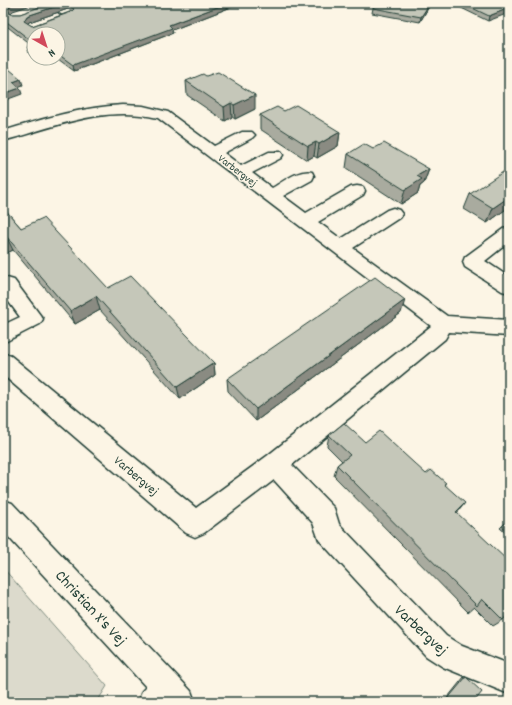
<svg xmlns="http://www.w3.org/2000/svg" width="512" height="705" viewBox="0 0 512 705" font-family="Dekko,sans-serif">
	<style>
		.green { fill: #dcdacc; stroke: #7e8c80 }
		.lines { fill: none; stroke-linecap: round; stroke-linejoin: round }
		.minor-casing { stroke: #1f3d34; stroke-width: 3 }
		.minor { fill: #fcf5e5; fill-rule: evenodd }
		.wall { fill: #a9ab9f; stroke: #1f3d34; fill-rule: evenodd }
		.shaded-wall { fill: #8a8b82; stroke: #1f3d34 }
		.building { fill: #c5c7b9; stroke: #1f3d34; fill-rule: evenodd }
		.labels { text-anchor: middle; stroke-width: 3; stroke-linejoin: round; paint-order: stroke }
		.far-street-label { font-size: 11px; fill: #1f3d34; stroke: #fcf5e5 }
		.street-label { font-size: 13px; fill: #1f3d34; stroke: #fcf5e5 }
		.near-street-label { font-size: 16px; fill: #1f3d34; stroke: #fcf5e5 }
	</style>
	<rect width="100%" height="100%" fill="#fcf5e5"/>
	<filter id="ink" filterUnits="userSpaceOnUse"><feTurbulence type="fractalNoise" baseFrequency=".025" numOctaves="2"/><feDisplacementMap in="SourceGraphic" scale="8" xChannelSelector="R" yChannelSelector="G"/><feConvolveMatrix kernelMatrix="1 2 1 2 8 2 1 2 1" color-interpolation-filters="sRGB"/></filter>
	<g filter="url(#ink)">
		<polygon class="green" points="3,568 107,686 97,702 3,702"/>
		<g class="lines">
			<g class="minor-casing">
				<g id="minor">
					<polygon points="46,3 60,3 82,19 80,22 72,22"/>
					<path d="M123 105 143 106 168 112 214 146 242 132H252L255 135 252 138 224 153 241 166 269 152H281L283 155 281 158 252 173 272 188C283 182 298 169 312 172L314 176 312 180 283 196 306 213 351 187 357 186 363 187 365 191 363 195 318 222 341 239 387 210 393 208 399 210 402 214 399 218 353 248 447 316 509 320V336L449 332 445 339 292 465 334 508 339 524 446 636 462 646 509 664V694L443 667 426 656 319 540 313 523 274 480 204 533 195 537 186 533 3 375V353L11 356 196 508 267 456 431 326 158 118C103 105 55 127 3 141V131C43 119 81 107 123 105Z"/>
					<polygon points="509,227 509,242 485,261 509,277 509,293 502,291 465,267 463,262 465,257 503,229"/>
					<polygon points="7,278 14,280 43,319 40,324 3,343 3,325 20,317 3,294 3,279"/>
					<polygon points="3,500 12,503 178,677 191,691 195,702 138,702 142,691 146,687 3,531"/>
				</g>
			</g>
			<use href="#minor" class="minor"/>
		</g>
		<g class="wall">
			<path d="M3 3 13 11 10 14H20L51 3 239 4 172 30 173 33 74 71 58 59 44 64 36 58H58V34H34V57L29 53 27 47 32 46 4 24 3 25ZM68 9 72 11 32 26 27 23 29 22Z"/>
			<polygon points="352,3 431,3 420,22 372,13 373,8 374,6"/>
			<polygon points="451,3 509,3 488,21"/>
			<polygon points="186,81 255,109 235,119 232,117 225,121 187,95"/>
			<polygon points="284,111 340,132 338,146 317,158 314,156 307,160 260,129 260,115"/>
			<polygon points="373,149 429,169 424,183 420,186 418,193 401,204 346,168 348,154"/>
			<polygon points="470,194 509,207 487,223 464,209"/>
			<polygon points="3,207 21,228 214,363 215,375 180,399 100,310 75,324 13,250 3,255"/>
			<polygon points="401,313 256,421 228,391 227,379"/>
			<polygon points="329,435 365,442 426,474 445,485 503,620 493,626 474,607 468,612 334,476 337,465 342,461 327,446"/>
			<polygon points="509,519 509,536 500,528"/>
			<polygon points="464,677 466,677 474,702 444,702"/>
		</g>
		<g class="shaded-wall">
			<polygon points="19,3 37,3 13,11 10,14 8,9 11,5"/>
			<polygon points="66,3 68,9 29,22 26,26 24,21 27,16"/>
			<polygon points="228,3 239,3 239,4 172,30 173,33 74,71 73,65 169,25"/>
			<polygon points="430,3 431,3 420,22 421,17"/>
			<polygon points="509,8 509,13 488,21 489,16"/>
			<polygon points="44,58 58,58 58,59 44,64 42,59"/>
			<polygon points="21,79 23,85 15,88 13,82"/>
			<polygon points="20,88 22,94 3,101 3,94"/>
			<polygon points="255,95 255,109 235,119 234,105"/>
			<polygon points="231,103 232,117 225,121 224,107"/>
			<polygon points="340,132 338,146 317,158 319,144"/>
			<polygon points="316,142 314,156 307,160 308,146"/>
			<polygon points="429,169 424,183 420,186 418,193 401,204 405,190 417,176"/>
			<polygon points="509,197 509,207 487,223 493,208"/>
			<polygon points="6,236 13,250 3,255 3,238"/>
			<polygon points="96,296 100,310 75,324 70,311"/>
			<polygon points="405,300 401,313 256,421 256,409"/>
			<polygon points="214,363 215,375 180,399 177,387"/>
			<polygon points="465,503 457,513 456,512"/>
		</g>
		<g class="building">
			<path d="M3 3H19L11 5 8 9 10 14H20L51 3H228L169 25 172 28 73 65 58 54V34H34V43L3 19ZM66 3 74 9 71 12 32 26 24 21 27 16Z"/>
			<polygon points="376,3 430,3 421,17 373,8"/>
			<polygon points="462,3 509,3 509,8 489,16"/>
			<polygon points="34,45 34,53 27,47"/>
			<polygon points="3,64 21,79 13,82 20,88 3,94"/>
			<polygon points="218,72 255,95 234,105 231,103 224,107 186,81 203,74 206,76"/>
			<polygon points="296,105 340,132 319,144 316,142 308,146 260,115 277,107 284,111"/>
			<polygon points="384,143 429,169 417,176 422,179 405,190 348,154 364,144 373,149"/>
			<polygon points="509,168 509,197 493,208 470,194"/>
			<polygon points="3,207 21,228 43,218 108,288 130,276 214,363 177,387 96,296 70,311 6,236 3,238"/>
			<polygon points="375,277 405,300 256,409 227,379"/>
			<polygon points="344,423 365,442 379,431 426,474 431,470 446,483 444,484 465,503 456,512 509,562 509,613 503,620 482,599 477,606 337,465 350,455 329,435"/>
			<polygon points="509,519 509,532 502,526"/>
			<polygon points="466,677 482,692 474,702 445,702"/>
		</g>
	</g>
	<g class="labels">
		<g class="far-street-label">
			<text transform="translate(238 170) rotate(37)" y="4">Varbergvej</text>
		</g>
		<g class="street-label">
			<text transform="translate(137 475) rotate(40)" y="5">Varbergvej</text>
		</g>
		<g class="near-street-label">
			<text transform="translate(92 607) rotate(47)" y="6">Christian X's Vej</text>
			<text transform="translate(422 629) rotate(43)" y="6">Varbergvej</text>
		</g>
	</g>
	<rect width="512" height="705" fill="none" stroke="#fcf5e5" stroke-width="16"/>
	<rect x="8" y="8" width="496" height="689" fill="none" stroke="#1f3d34" stroke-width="1.5" filter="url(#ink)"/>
	<g transform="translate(46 46) rotate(141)"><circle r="19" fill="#fcf5e5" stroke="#a4ab9e"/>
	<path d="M0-3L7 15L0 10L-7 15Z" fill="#d1495b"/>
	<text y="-6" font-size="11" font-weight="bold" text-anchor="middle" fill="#1f3d34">N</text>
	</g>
</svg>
